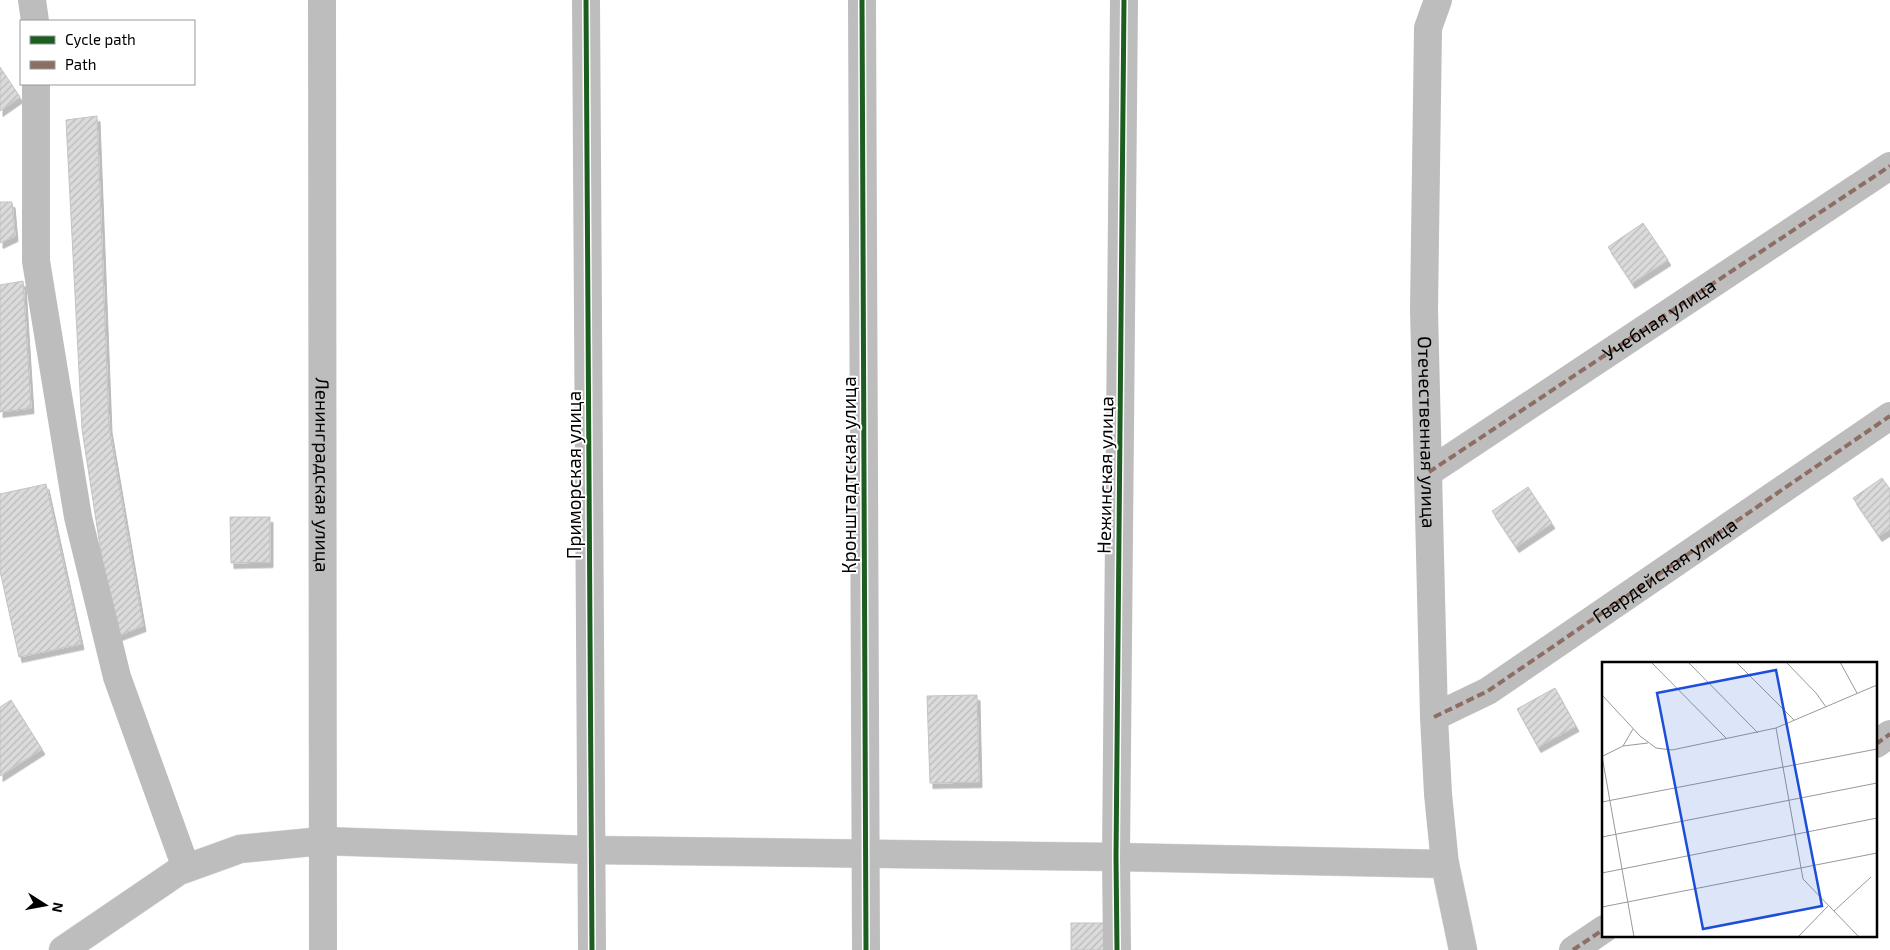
<svg xmlns="http://www.w3.org/2000/svg" width="1890" height="950" viewBox="0 0 1890 950" font-family="'Exo 2',sans-serif">
	<style>
		.building { fill: url(#building-hatch); stroke: #c3c3c3; filter: url(#shadow) }
		.lines { fill: none; stroke-linecap: round; stroke-linejoin: round }
		.major-casing { stroke: #dbdbdb; stroke-width: 29 }
		.minor { stroke: #bdbdbd; stroke-width: 28 }
		.major { stroke: #bdbdbd; stroke-width: 28 }
		.quiet { stroke: #8d6e63; stroke-width: 4; stroke-dasharray: 8 4; stroke-linecap: butt }
		.cycleway-casing { stroke: #fff; stroke-width: 8 }
		.cycleway { stroke: #1b5e20; stroke-width: 5 }
		.labels { text-anchor: middle; stroke-width: 4; stroke-linejoin: round; paint-order: stroke }
		.street-label { font-size: 19px; fill: #000; stroke: #fff }
		.inset-road { fill: none; stroke: #999; stroke-width: 1 }
		.view { fill: #1d4ed8; fill-opacity: 0.15; stroke: #1d4ed8; stroke-width: 2.5 }
		.inset-edge { fill: none; stroke: #000; stroke-width: 2.5 }
	</style>
	<defs>
		<pattern id="building-hatch" width="6" height="6" patternUnits="userSpaceOnUse" patternTransform="scale(1.25)"><rect width="6" height="6" fill="#dbdbdb"/><path d="M-1 1l2-2M0 6l6-6M5 7l2-2" fill="none" stroke="#bababa"/></pattern>
		<filter id="shadow"><feDropShadow dx="3" dy="5.5" stdDeviation="0" flood-color="#0004"/></filter>
	</defs>
	<rect width="100%" height="100%" fill="#fff"/>
	<g class="building">
		<polygon points="0,67 20,97 0,111"/>
		<polygon points="97,116 109,427 143,626 114,637 82,429 66,120"/>
		<polygon points="0,202 12,202 15,236 0,243"/>
		<polygon points="1643,223 1668,260 1632,283 1608,247"/>
		<polygon points="23,281 31,408 0,412 0,285"/>
		<polygon points="1882,478 1890,489 1890,529 1879,536 1853,498"/>
		<polygon points="46,484 81,644 19,657 0,571 0,494"/>
		<polygon points="1528,487 1552,523 1516,547 1492,511"/>
		<polygon points="230,517 270,517 270,562 231,563"/>
		<polygon points="1555,688 1576,726 1538,747 1517,709"/>
		<polygon points="977,695 979,782 930,783 927,696"/>
		<polygon points="11,700 42,749 0,776 0,707"/>
		<rect x="1071" y="923" width="38" height="27"/>
	</g>
	<g class="lines">
		<g class="major-casing">
			<polyline id="major" points="63,950 179,871 240,849 322,841 591,850 1116,857 1445,864 1463,950"/>
		</g>
		<g class="minor">
			<polyline points="32,0 35,21"/>
			<path id="s1" d="M322 0 323 950"/>
			<polyline points="586,0 592,950"/>
			<polyline points="862,0 866,950"/>
			<path id="s2" d="M1438 0 1428 28 1424 310 1434 717 1438 794 1445 864"/>
			<polyline points="36,84 36,261 78,517 117,677 186,868"/>
			<polyline points="1429,472 1890,166"/>
			<polyline points="1434,717 1488,691 1890,416"/>
			<polyline points="1876,744 1890,734"/>
			<polyline points="1117,950 1116,857 1124,0"/>
			<polyline points="1573,950 1604,929"/>
		</g>
		<use href="#major" class="major"/>
		<g class="quiet">
			<path id="s3" d="M1429 472 1890 166"/>
			<path id="s4" d="M1434 717 1488 691 1890 416"/>
			<polyline points="1876,744 1890,734"/>
			<polyline points="1573,950 1604,929"/>
		</g>
		<g class="cycleway-casing">
			<g id="cycleway">
				<polyline points="586,0 592,950"/>
				<polyline points="862,0 866,950"/>
				<polyline points="1117,950 1116,857 1124,0"/>
			</g>
		</g>
		<use href="#cycleway" class="cycleway"/>
	</g>
	<g class="labels">
		<g class="street-label">
			<text dy="7" stroke="none"><textPath href="#s3" startOffset="276">Учебная улица</textPath></text>
			<text dy="7" stroke="none"><textPath href="#s2" startOffset="434">Отечественная улица</textPath></text>
			<text dy="7" stroke="none"><textPath href="#s1" startOffset="475">Ленинградская улица</textPath></text>
			<text transform="translate(574 475) rotate(-90)" y="7">Приморская улица</text>
			<text transform="translate(849 475) rotate(-90)" y="7">Кронштадтская улица</text>
			<text transform="translate(1105 475) rotate(-89)" y="7">Нежинская улица</text>
			<text dy="7" stroke="none"><textPath href="#s4" startOffset="274">Гвардейская улица</textPath></text>
		</g>
	</g>
	<g transform="translate(1602 662)">
		<rect width="275" height="275" fill="#fff"/>
		<path class="inset-road" d="M49 0 125 77M86 0 156 71M134 0 192 58M184 0 214 31 224 45M238 0 255 31M0 33 38 74 54 86 70 88 174 66M21 84 46 81M0 94 32 275M1 94 21 84 31 67M0 140 275 87M0 175 275 121M0 211 275 156M0 245 275 191M232 249 269 215M196 275 226 244M257 275 201 217 174 66 275 23"/>
		<path class="view" d="M174 8 220 244 101 267 55 31Z"/>
		<rect width="275" height="275" class="inset-edge"/>
	</g>
	<rect x="20" y="20" width="175" height="65" fill="#ffffff" stroke="#999999"/>
	<rect x="30" y="36" width="25" height="8" fill="#1b5e20" stroke="#999999"/>
	<text x="65" y="45" font-size="15" fill="#000000">Cycle path</text>
	<rect x="30" y="61" width="25" height="8" fill="#8d6e63" stroke="#999999"/>
	<text x="65" y="70" font-size="15" fill="#000000">Path</text>
	<g transform="translate(45 905) rotate(101)" stroke="#ffffff" stroke-width="4" paint-order="stroke">
	<path d="M0-4L9 19L0 12L-9 19Z" fill="#000000"/>
	<text y="-8" font-size="14" font-weight="bold" text-anchor="middle" fill="#000000">N</text>
	</g>
</svg>
